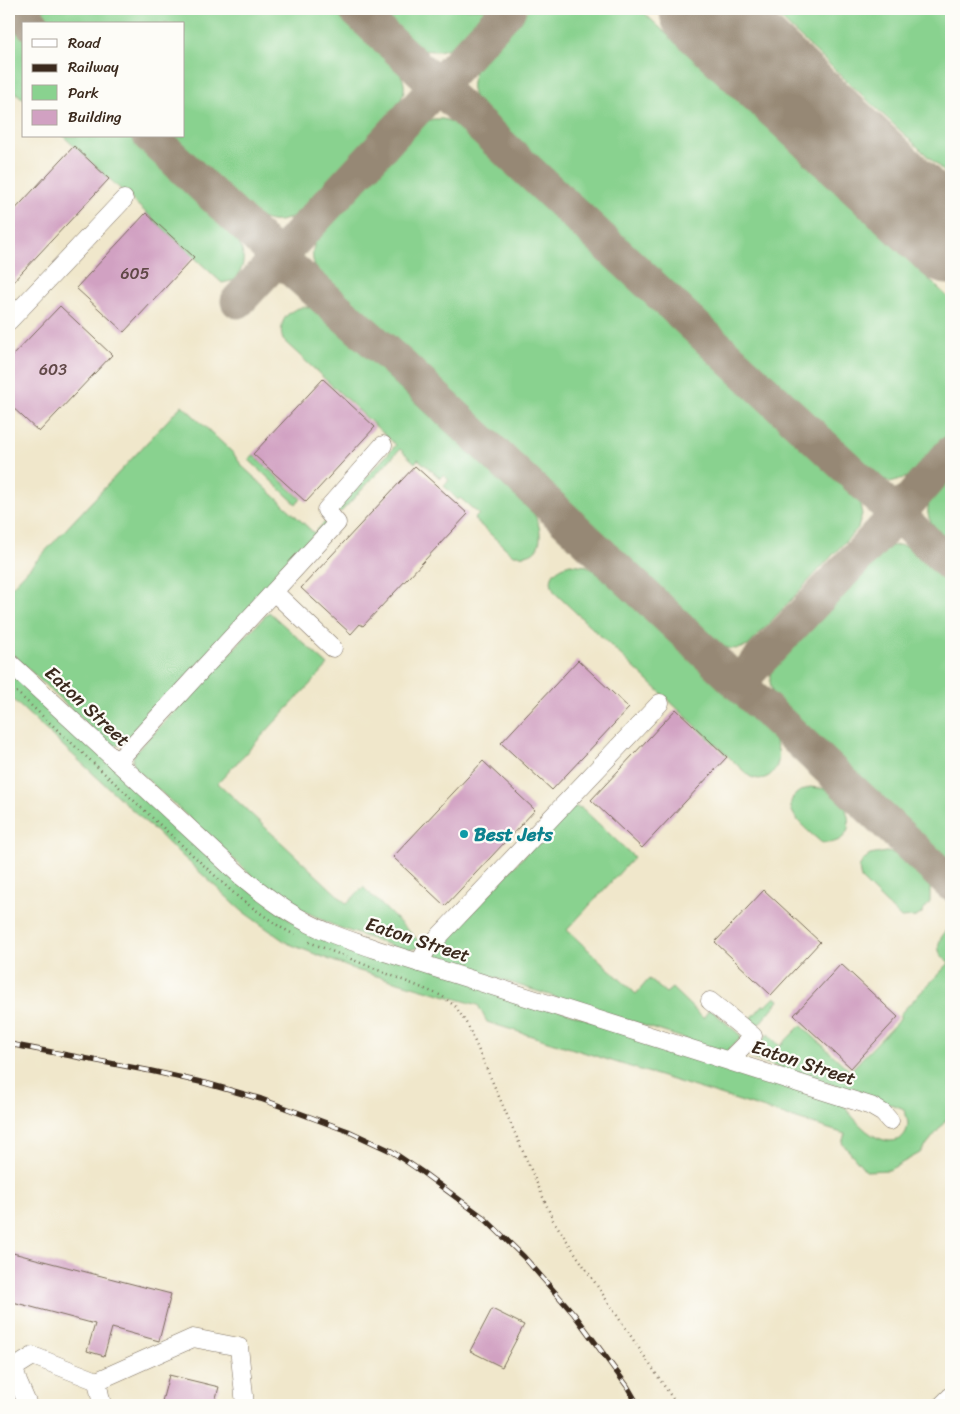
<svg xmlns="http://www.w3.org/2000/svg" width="960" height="1414" viewBox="0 0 960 1414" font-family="Sriracha,sans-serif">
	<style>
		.green { fill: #89d28f; stroke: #627e56 }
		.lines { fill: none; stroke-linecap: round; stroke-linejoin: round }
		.taxiway { stroke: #968874; stroke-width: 35 }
		.runway { stroke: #968874; stroke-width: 88 }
		.building { fill: #d1a1c2 }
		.minor-casing { stroke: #7a6c5b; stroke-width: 19 }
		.path { stroke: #7a6c5b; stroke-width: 2.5; stroke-dasharray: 1 4; stroke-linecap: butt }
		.minor { stroke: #fff; stroke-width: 18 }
		.rail-casing { stroke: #3b2a1e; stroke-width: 5.5 }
		.rail { stroke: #fdfcf7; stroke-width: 4; stroke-dasharray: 11; stroke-linecap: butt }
		.culture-dot { fill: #0f9aa8; stroke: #fdfcf7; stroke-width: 2 }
		.labels { text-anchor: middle; stroke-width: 4.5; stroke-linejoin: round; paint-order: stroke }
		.number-label { font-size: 16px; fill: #604847 }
		.street-label { font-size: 19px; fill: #3b2a1e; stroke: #fdfcf7 }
		.culture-label { font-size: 19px; font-weight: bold; fill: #0d838f; stroke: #fdfcf7; text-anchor: start }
	</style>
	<rect width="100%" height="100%" fill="#fdfcf7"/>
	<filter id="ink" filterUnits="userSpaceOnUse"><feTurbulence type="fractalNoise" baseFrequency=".02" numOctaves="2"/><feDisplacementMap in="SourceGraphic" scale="10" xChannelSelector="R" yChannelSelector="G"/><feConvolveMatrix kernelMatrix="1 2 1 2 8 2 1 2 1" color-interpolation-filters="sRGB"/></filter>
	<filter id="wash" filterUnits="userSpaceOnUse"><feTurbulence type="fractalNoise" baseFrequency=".0096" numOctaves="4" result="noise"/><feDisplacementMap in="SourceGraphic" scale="20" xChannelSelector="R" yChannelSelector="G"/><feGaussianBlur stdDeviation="1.12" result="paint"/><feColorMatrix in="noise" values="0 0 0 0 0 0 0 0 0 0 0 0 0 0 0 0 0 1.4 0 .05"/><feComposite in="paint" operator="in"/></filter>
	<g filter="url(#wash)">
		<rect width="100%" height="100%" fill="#f0e7cb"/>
		<g class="green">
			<path d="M40 9H335L394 64C408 83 408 93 392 111L296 214C283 223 271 224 256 215L172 136H184V24H52Z"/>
			<path d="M379 9H489C478 20 461 44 446 49 439 52 431 51 423 50Z"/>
			<path d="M529 9H640L951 300V430L908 477 890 482 880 477 475 98C458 70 511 28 529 9Z"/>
			<polygon points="770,9 951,9 951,178"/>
			<polygon points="9,17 24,37 24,100 9,86"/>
			<path d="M433 119H443L459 124 859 500 862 514 858 528 748 646C737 650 729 650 719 644L318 272C310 260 312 249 317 237L417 129 426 122Z"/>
			<path d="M63 136H129L235 236C245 253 247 263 235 280L222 283Z"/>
			<path d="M306 307 312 308 320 313 534 514C541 525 545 549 529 554 524 556 518 555 513 555L474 519 479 514 460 498 458 500 444 486 449 480 443 475 440 478 418 459 415 463 400 449 341 512 336 510 396 445 283 340C277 322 288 308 306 307Z"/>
			<polygon points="182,405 233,453 242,466 314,533 325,522 329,525 123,745 113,746 107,743 9,651 9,590"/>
			<polygon points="253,455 301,499 296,504 249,460"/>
			<path d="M951 474V542C945 536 936 529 931 522 920 504 940 486 951 474Z"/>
			<path d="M899 545 911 548 919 554 951 584V863L775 698C769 686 768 675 774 664L879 551 887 547Z"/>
			<path d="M570 564 587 566 593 570 771 735C774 740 777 745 778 750 782 768 767 786 749 776L555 593C546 577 554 569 570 564Z"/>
			<path d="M269 612 328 665 218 783 347 904 363 887 422 944 416 948 406 951 335 926 294 906 252 876 136 769C132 763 132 759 135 753Z"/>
			<path d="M9 671 291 921 843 1104C853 1118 867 1136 884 1140 905 1146 915 1124 902 1108L751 1058V1053L768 1034 780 1046 801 1025 850 1071 900 1019V1014L949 963C947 960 941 956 940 953 935 943 944 932 951 927V1114L920 1153 889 1170 866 1171 842 1143 845 1134 487 1022 478 1005 356 970 287 943 242 911 9 696Z"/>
			<path d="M810 787C818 788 826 788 833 792 847 802 858 833 837 841 833 843 827 843 822 843 811 833 778 810 796 794 799 791 806 789 810 787Z"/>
			<polygon points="570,806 582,808 634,857 567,930 636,994 649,979 666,993 672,988 703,1018 710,1009 739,1034 741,1038 726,1052 434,958 433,955"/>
			<polygon points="886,852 899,854 925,878 930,886 930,902 921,914 916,917 901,918 861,879 859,868 863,860 870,855"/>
			<polygon points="775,997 779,1000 778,1002 759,1024 751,1024 749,1021 763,1005 766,1006"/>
		</g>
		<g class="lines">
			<g class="taxiway">
				<polyline points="21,9 32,24"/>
				<polyline points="355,9 951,565"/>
				<polyline points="150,136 278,257 403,367 951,884"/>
				<polyline points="238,301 509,9"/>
				<polyline points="738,683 897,515 951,453"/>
			</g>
			<polyline class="runway" points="703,9 951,241"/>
		</g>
		<g id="blocks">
			<g class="building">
				<polygon points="74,146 109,179 9,286 9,216"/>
				<polygon points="146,213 194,257 124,332 76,288"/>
				<polygon points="60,306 112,355 39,432 9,404 9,359"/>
				<polygon points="323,379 375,427 306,502 253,454"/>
				<polygon points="415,466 468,514 363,626 360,624 351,634 301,588"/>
				<polygon points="578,660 629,708 552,790 501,743"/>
				<polygon points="676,709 727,757 642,848 591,800"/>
				<polygon points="483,761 535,810 445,906 393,857"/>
				<polygon points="764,890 820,942 771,995 715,942"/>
				<polygon points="841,964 898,1017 851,1068 794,1015"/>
				<polygon points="9,1252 171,1294 159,1341 112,1328 104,1356 87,1351 95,1324 9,1301"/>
				<polygon points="492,1309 524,1325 502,1367 470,1351"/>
				<polygon points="169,1375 219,1387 214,1405 161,1405"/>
			</g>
		</g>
	</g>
	<g filter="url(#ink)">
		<use href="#blocks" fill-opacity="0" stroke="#7a6c5b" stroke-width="1"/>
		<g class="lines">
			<g class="minor-casing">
				<g id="minor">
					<polyline points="9,321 124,199"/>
					<polyline points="274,592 333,648"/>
					<path d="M9 662 241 876C267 898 295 919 328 932 343 939 359 943 375 949L871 1106 883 1113 890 1121"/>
					<polyline points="117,762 337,523 326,510 383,445"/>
					<polyline points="419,963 427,949 660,703"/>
					<polyline points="710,1001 753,1036 729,1060"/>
					<polyline points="97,1381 102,1405"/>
					<polyline points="28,1405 18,1382 14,1368 33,1356 97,1381 193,1338 239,1347 245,1405"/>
					<polyline points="942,1405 951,1396"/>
				</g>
			</g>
			<g class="path">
				<polyline points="9,685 239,898 280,927 295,935"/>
				<polyline points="309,942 442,996 456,1007 468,1026 553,1220 677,1405"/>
			</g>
			<use href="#minor" class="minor"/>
			<g class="rail-casing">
				<polyline id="rail" points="9,1044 151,1071 205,1083 261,1099 348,1131 391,1151 422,1172 484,1218 524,1257 574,1314 627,1386 638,1405"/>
			</g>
			<use href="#rail" class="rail"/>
		</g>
	</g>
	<circle class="culture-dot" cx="464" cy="834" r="5"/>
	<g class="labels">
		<g class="number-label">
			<text x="135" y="279">605</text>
			<text x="53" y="375">603</text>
		</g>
		<g class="street-label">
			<text transform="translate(88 706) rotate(43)" y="7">Eaton Street</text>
			<text transform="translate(418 939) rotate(18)" y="7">Eaton Street</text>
			<text transform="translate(804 1062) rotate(18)" y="7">Eaton Street</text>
		</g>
		<g class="culture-label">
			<text x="474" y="841">Best Jets</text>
		</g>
	</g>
	<rect width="960" height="1414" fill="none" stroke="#fdfcf7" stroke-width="30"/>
	<rect x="22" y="22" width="162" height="115" fill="#fdfcf7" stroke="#afa8a0"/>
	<rect x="32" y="39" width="25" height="8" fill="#ffffff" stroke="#afa8a0"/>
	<text x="68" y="48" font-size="15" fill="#3b2a1e">Road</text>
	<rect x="32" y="64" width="25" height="8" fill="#3b2a1e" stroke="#afa8a0"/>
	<text x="68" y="72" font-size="15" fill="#3b2a1e">Railway</text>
	<rect x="32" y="85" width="25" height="15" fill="#89d28f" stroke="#afa8a0"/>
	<text x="68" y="98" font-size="15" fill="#3b2a1e">Park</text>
	<rect x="32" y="110" width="25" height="15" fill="#d1a1c2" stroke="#afa8a0"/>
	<text x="68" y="122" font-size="15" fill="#3b2a1e">Building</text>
</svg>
